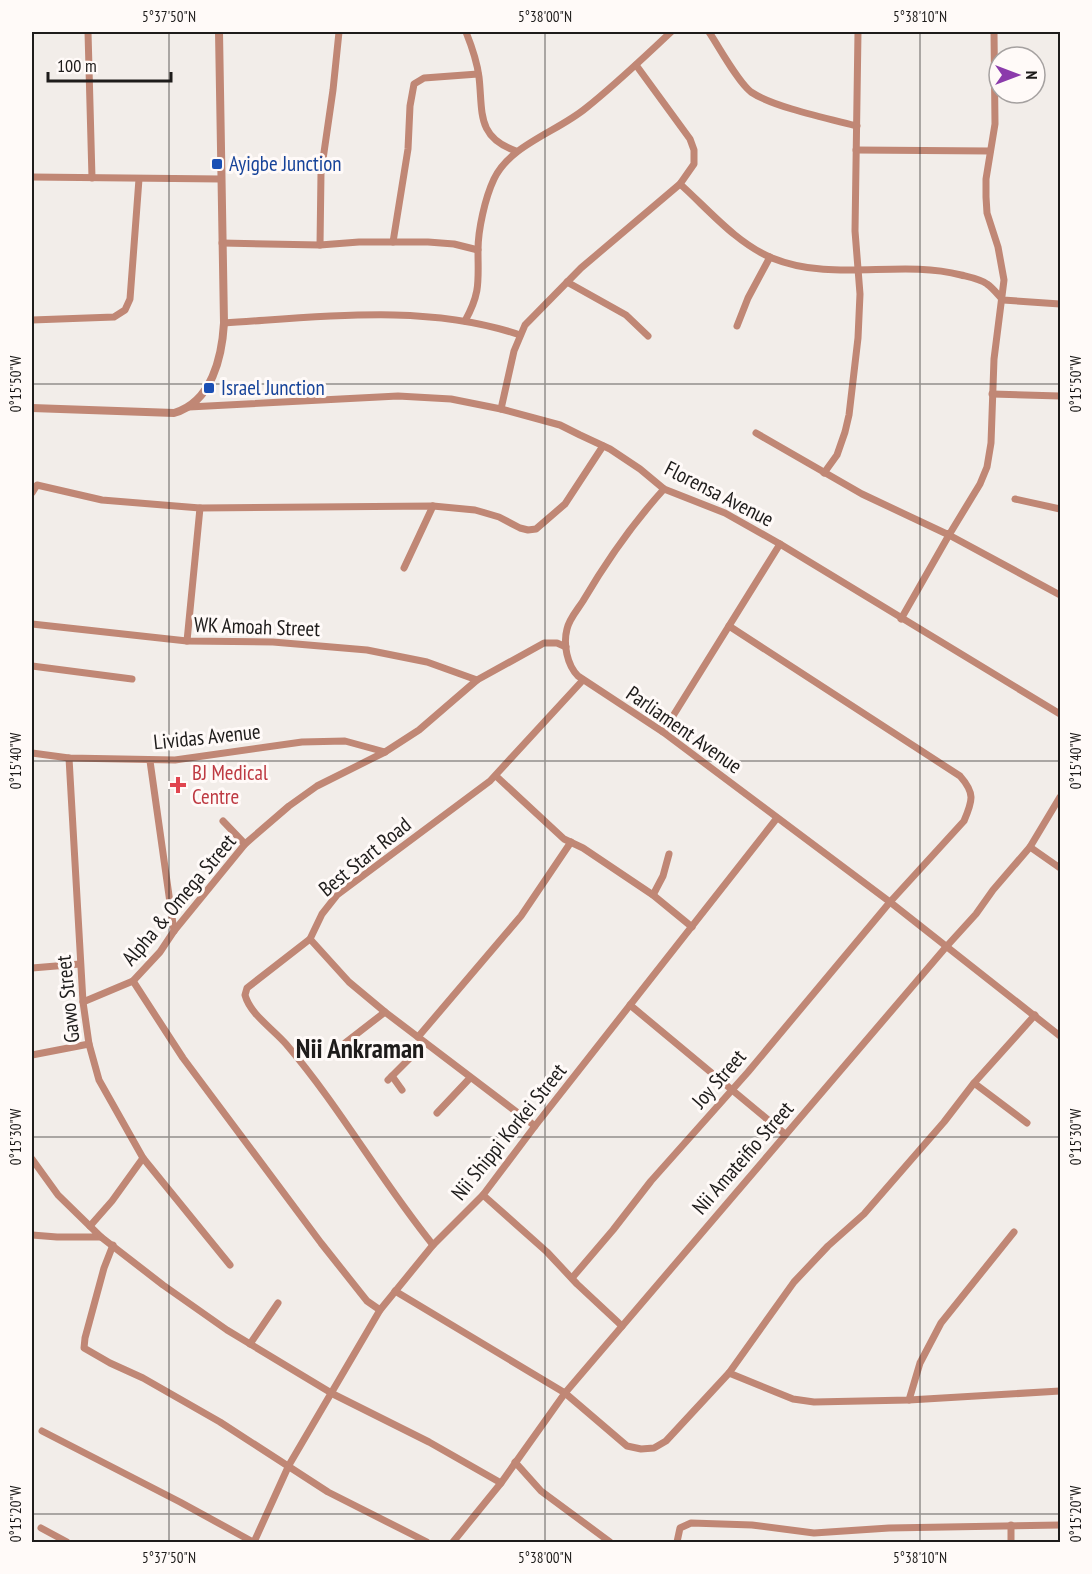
<svg xmlns="http://www.w3.org/2000/svg" width="1092" height="1574" viewBox="0 0 1092 1574" font-family="'PT Sans Narrow',sans-serif">
	<style>
		.lines { fill: none; stroke-linecap: round; stroke-linejoin: round }
		.minor { stroke: #c08775; stroke-width: 7 }
		.tertiary { stroke: #c08775; stroke-width: 8 }
		.ticks { fill: none; stroke: #1e1c1b; stroke-width: 1.5; stroke-opacity: 0.45 }
		.transit-dot { fill: #1a4fb4; stroke: #fffaf8; stroke-width: 2 }
		.health-dot { fill: #e0444e; stroke: #fffaf8; stroke-width: 2 }
		.labels { text-anchor: middle; stroke-width: 6; stroke-linejoin: round; paint-order: stroke }
		.transit-label { font-size: 21px; fill: #164399; stroke: #fffaf8; text-anchor: start }
		.street-label { font-size: 21px; fill: #1e1c1b; stroke: #fffaf8 }
		.health-label { font-size: 21px; fill: #be3a42; stroke: #fffaf8; text-anchor: start }
		.district-label { font-size: 27px; font-weight: bold; fill: #1e1c1b; stroke: #fffaf8 }
		.neatline { fill: none; stroke: #1e1c1b; stroke-width: 2 }
		.ticks-label { font-size: 15px; text-anchor: middle; fill: #1e1c1b }
	</style>
	<rect width="100%" height="100%" fill="#f2ede9"/>
	<g class="lines">
		<g class="minor">
			<polyline points="88,32 92,178"/>
			<path d="M466 32C472 47 477 61 479 77 483 112 476 137 516 151"/>
			<path d="M709 32C719 47 738 82 751 92 773 107 830 119 857 126"/>
			<polyline points="856,150 990,151"/>
			<polyline points="32,177 221,179"/>
			<path d="M680 184C708 209 736 243 772 258 833 283 899 259 961 275 969 277 980 279 987 284 993 288 998 295 1003 300L1060 304"/>
			<polyline points="393,242 408,149 410,106 414,84 424,78 478,74"/>
			<polyline points="222,243 320,245 359,242 428,242 454,244 478,250"/>
			<polyline points="320,245 321,173 333,90 339,32"/>
			<polyline points="567,282 626,315 648,336"/>
			<polyline points="32,320 114,317 125,310 130,299 139,179"/>
			<path d="M465 321C481 292 478 281 478 250 478 230 485 198 494 179 510 145 557 132 586 108 616 84 643 58 671 32"/>
			<path d="M224 323C320 317 427 303 520 335"/>
			<polyline points="737,326 748,298 770,257"/>
			<polyline points="992,394 1060,396"/>
			<polyline points="189,407 398,396 451,399 501,409 560,425 580,435 610,449 640,469 664,489 725,513 780,544 1060,714"/>
			<polyline points="501,409 514,351 525,325 581,268 680,184 694,164 694,150 690,139 636,65"/>
			<polyline points="756,433 862,494 949,535 980,484 987,467 991,443 994,359 1004,280 998,247 987,213 986,197 986,179 995,124 994,32"/>
			<polyline points="824,473 837,455 845,432 849,415 858,338 860,294 855,231 858,32"/>
			<path d="M664 489C633 523 606 562 583 601 578 609 569 619 567 629 563 644 567 665 578 676L663 732 890 902 1060 1036"/>
			<polyline points="32,493 37,485 102,500 200,508 433,506 475,510 499,517 520,528 528,530 536,529 565,504 603,446"/>
			<polyline points="1015,499 1060,509"/>
			<polyline points="404,568 433,506"/>
			<polyline points="901,619 949,535 1060,595"/>
			<polyline points="32,624 187,641 273,642 367,650 427,662 477,680"/>
			<polyline points="187,641 200,508"/>
			<polyline points="32,666 132,679"/>
			<polyline points="663,732 780,544"/>
			<polyline points="32,753 69,758 175,760 302,742 345,741 385,752"/>
			<polyline points="69,758 83,1002 89,1044 99,1080 143,1158 230,1265"/>
			<polyline points="150,761 174,931"/>
			<polyline points="496,776 564,839 583,848 653,895 692,927"/>
			<polyline points="223,821 245,844"/>
			<polyline points="1030,847 1060,868"/>
			<polyline points="653,895 663,876 669,854"/>
			<polyline points="310,939 349,982 385,1012 535,1126"/>
			<polyline points="32,968 80,964"/>
			<polyline points="133,981 183,1058 321,1243 367,1301 380,1310"/>
			<polyline points="83,1002 133,981 160,952 174,931 245,844 289,806 317,786 385,752 419,730 477,680 544,643 557,643 566,647"/>
			<polyline points="630,1005 785,1134"/>
			<polyline points="418,1037 521,916 571,842"/>
			<polyline points="345,1043 385,1012"/>
			<polyline points="32,1055 89,1044"/>
			<polyline points="392,1076 402,1090"/>
			<polyline points="388,1080 425,1043"/>
			<polyline points="974,1083 1027,1123"/>
			<polyline points="437,1113 470,1078"/>
			<polyline points="32,1159 58,1195 101,1237 57,1237 32,1235"/>
			<polyline points="483,1195 547,1252 577,1284 622,1326"/>
			<polyline points="90,1226 112,1201 143,1158"/>
			<polyline points="101,1237 163,1285 227,1330 333,1394 429,1442 501,1483"/>
			<polyline points="113,1245 104,1268 85,1338 84,1348 110,1363 143,1378 220,1422 328,1492 427,1542"/>
			<path d="M433 1245C381 1181 340 1107 286 1044 273 1029 250 1014 245 995L247 988 310 939 322 914 337 895 490 781 583 680"/>
			<path d="M572 1278 613 1230 651 1181 748 1072 890 902 964 821C973 800 975 793 960 776L729 626"/>
			<polyline points="395,1291 565,1393 627,1446 641,1449 654,1448 666,1441 729,1373 794,1282 828,1246 864,1214 944,1122 974,1083 1035,1015"/>
			<polyline points="250,1344 278,1303"/>
			<polyline points="729,1373 793,1399 814,1402 909,1400 1060,1391"/>
			<polyline points="909,1400 920,1363 941,1323 1014,1232"/>
			<polyline points="42,1431 180,1502 253,1542"/>
			<polyline points="515,1462 541,1491 610,1542"/>
			<polyline points="41,1528 67,1542"/>
			<polyline points="254,1542 289,1465 380,1310 433,1245 483,1195 535,1126 777,818"/>
			<polyline points="453,1542 501,1483 565,1393 946,947 976,914 993,890 1030,847 1060,797"/>
			<polyline points="677,1542 680,1528 691,1523 752,1525 814,1533 889,1528 1060,1525"/>
			<polyline points="1011,1542 1011,1525"/>
		</g>
		<path class="tertiary" d="M32 408 174 413C212 402 222 357 224 323L219 32"/>
	</g>
	<path class="ticks" d="M169 32V1542M545 32V1542M920 32V1542M32 384H1060M32 761H1060M32 1137H1060M32 1514H1060"/>
	<g class="transit-dot">
		<rect x="211" y="158" width="12" height="12" rx="3"/>
		<rect x="203" y="382" width="12" height="12" rx="3"/>
	</g>
	<path class="health-dot" d="M175 776h6v6h6v6h-6v6h-6v-6h-6v-6h6z"/>
	<g class="labels">
		<g class="transit-label">
			<text x="229" y="171">Ayigbe Junction</text>
			<text x="221" y="395">Israel Junction</text>
		</g>
		<g class="street-label">
			<text transform="translate(719 494) rotate(27)" y="7">Florensa Avenue</text>
			<text transform="translate(257 627) rotate(2)" y="7">WK Amoah Street</text>
			<text transform="translate(684 730) rotate(35)" y="7">Parliament Avenue</text>
			<text transform="translate(207 737) rotate(-6)" y="7">Lividas Avenue</text>
			<text transform="translate(365 857) rotate(-39)" y="7">Best Start Road</text>
			<text transform="translate(179 900) rotate(-50)" y="7">Alpha &amp; Omega Street</text>
			<text transform="translate(68 999) rotate(-96)" y="7">Gawo Street</text>
			<text transform="translate(719 1079) rotate(-49)" y="7">Joy Street</text>
			<text transform="translate(509 1132) rotate(-51)" y="7">Nii Shippi Korkei Street</text>
			<text transform="translate(743 1158) rotate(-49)" y="7">Nii Amateifio Street</text>
		</g>
		<g class="health-label">
			<text x="192" y="780">BJ Medical<tspan x="192" dy="24">Centre</tspan></text>
		</g>
		<g class="district-label">
			<text x="360" y="1058">Nii Ankraman</text>
		</g>
	</g>
	<rect width="1092" height="1574" fill="none" stroke="#fffaf8" stroke-width="66"/>
	<g transform="translate(1017 75) rotate(90)"><circle r="28" fill="#fffaf8" stroke="#a5a1a0" stroke-width="1.5"/>
	<path d="M0-4.5L10 22L0 15L-10 22Z" fill="#8b3bab"/>
	<text y="-9" font-size="16" font-weight="bold" text-anchor="middle" fill="#1e1c1b">N</text>
	</g>
	<path d="M48 72v9h123v-9" fill="none" stroke="#1e1c1b" stroke-width="3"/>
	<text x="57" y="72" font-size="18" fill="#1e1c1b" stroke="#fffaf8" stroke-width="4.5" paint-order="stroke">100 m</text>
	<rect x="33" y="33" width="1026" height="1508" class="neatline"/>
	<g class="ticks-label">
		<text x="169" y="22">5°37'50"N</text>
		<text x="545" y="22">5°38'00"N</text>
		<text x="920" y="22">5°38'10"N</text>
		<text transform="translate(1076 384) rotate(-90)" y="5">0°15'50"W</text>
		<text transform="translate(16 384) rotate(-90)" y="5">0°15'50"W</text>
		<text transform="translate(1076 761) rotate(-90)" y="5">0°15'40"W</text>
		<text transform="translate(16 761) rotate(-90)" y="5">0°15'40"W</text>
		<text transform="translate(1076 1137) rotate(-90)" y="5">0°15'30"W</text>
		<text transform="translate(16 1137) rotate(-90)" y="5">0°15'30"W</text>
		<text transform="translate(1076 1514) rotate(-90)" y="5">0°15'20"W</text>
		<text transform="translate(16 1514) rotate(-90)" y="5">0°15'20"W</text>
		<text x="169" y="1563">5°37'50"N</text>
		<text x="545" y="1563">5°38'00"N</text>
		<text x="920" y="1563">5°38'10"N</text>
	</g>
</svg>
